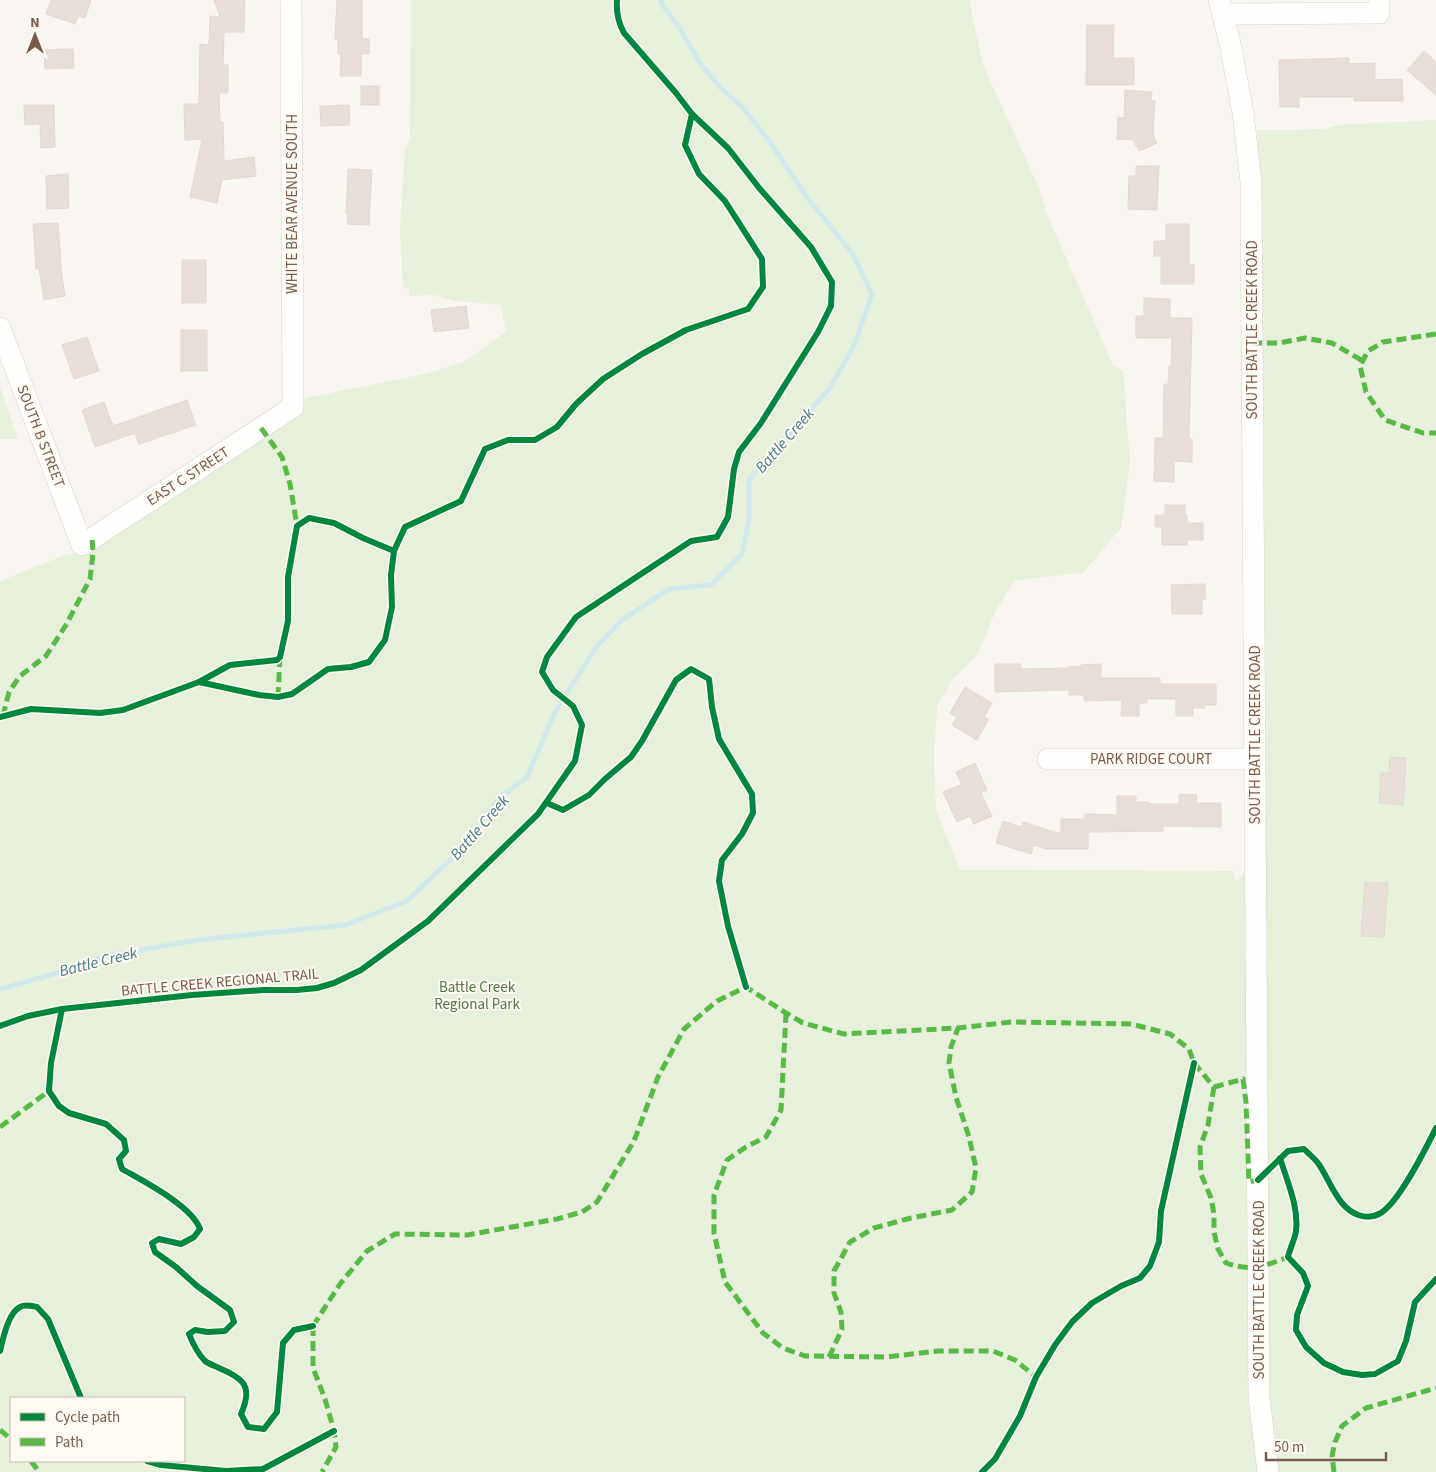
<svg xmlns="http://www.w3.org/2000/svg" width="1436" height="1472" viewBox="0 0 1436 1472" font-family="'Source Sans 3',sans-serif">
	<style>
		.green { fill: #e7f0db; fill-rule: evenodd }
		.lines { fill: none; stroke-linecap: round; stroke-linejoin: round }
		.stream { stroke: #d0e8ea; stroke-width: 5 }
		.building { fill: #e6ded7; stroke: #e2d8d2 }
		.minor-casing { stroke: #d7d1cb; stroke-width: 22 }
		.minor { stroke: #fefefd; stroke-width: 21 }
		.quiet { stroke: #58b947; stroke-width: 5; stroke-dasharray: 10 5; stroke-linecap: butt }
		.cycleway-casing { stroke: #fffaf3; stroke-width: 9 }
		.cycleway { stroke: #00873e; stroke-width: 6 }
		.labels { text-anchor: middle; stroke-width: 4; stroke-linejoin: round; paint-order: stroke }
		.street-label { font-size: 15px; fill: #7a5c4d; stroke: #fffaf3 }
		.park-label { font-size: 15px; fill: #537a41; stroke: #fffaf3 }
		.water-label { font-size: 16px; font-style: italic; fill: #437c86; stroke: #fffaf3 }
	</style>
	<rect width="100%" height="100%" fill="#f9f5f0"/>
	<g class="green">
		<path d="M411 0H969L983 65 1039 188 1046 212 1113 365 1123 371 1125 394 1127 398 1125 400 1130 462 1121 528 1083 573 1015 580 996 610 979 652 955 677 937 706 934 754 936 811 960 870 1234 871 1235 882 1262 860 1267 719 1265 718 1264 435 1257 130 1324 129 1339 125 1436 120V1472H0V581L65 555 77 553 300 405 306 398 429 373 465 361 506 332 501 305 455 301 434 295 409 296V289L403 287 400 230 405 150 410 139ZM11 1398H184V1461H11Z"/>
		<polygon points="0,387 18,439 0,439"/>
	</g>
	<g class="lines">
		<polyline class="stream" points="0,989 54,974 106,956 198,940 345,925 407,901 450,860 476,830 498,799 527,777 555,712 597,646 622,620 669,589 711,585 742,554 749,520 749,480 829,389 854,346 872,294 852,253 809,200 767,138 744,109 721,88 702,66 680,29 661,3 662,0"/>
	</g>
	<g class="building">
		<polygon points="51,0 91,0 85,18 78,16 75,24 46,14"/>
		<polygon points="214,0 245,0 244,32 224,32 223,65 228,65 228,93 219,93 220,122 223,122 224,161 254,157 256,176 222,180 217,203 190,197 202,139 185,140 184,104 199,104 200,44 209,45 210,16 220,17"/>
		<polygon points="337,0 362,0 362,39 369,39 369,54 361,54 361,76 340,76 341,54 338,54 338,39 335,39"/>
		<polygon points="1087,25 1114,25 1113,58 1134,58 1134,85 1086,85"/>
		<polygon points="66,49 73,49 74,68 45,69 44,50"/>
		<polygon points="1424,51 1436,62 1436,95 1407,70"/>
		<polygon points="1349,58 1349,64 1375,63 1375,80 1402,79 1403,101 1354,101 1354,97 1299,97 1299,107 1280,107 1279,60"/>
		<rect x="361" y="86" width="18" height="19"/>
		<polygon points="1125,90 1152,92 1151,101 1155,101 1153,135 1157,143 1139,151 1133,140 1117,139 1118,117 1124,118"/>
		<polygon points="24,105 54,105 55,147 41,148 40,124 25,125"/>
		<polygon points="349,105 350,125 321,126 320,106"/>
		<polygon points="1136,166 1159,166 1157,210 1128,209 1129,176 1136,176"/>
		<polygon points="348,169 372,170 369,225 347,224 348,214 346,214"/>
		<polygon points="68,174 69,208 47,209 46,176"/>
		<polygon points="58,223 62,277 65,296 44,300 39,269 36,269 33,224"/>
		<polygon points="1166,224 1189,224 1189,265 1194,265 1194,284 1161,284 1161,256 1154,256 1154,241 1166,241"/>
		<rect x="182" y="260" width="24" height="43"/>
		<polygon points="1144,298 1170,299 1170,318 1192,318 1189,439 1192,439 1192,462 1174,461 1174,482 1154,481 1155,438 1163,438 1164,384 1168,384 1169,366 1171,367 1172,338 1136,338 1136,316 1144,316"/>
		<polygon points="466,306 469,328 434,332 431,310"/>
		<rect x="181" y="330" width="26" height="41"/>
		<polygon points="87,337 99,371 74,379 62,345"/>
		<polygon points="187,400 196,425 139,444 135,433 95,447 82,410 104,402 113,426"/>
		<polygon points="1165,505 1185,505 1185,515 1187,515 1187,523 1203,523 1203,540 1187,540 1187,545 1162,545 1162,527 1155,527 1155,515 1165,515"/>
		<polygon points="1205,584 1206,599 1202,599 1202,614 1172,614 1171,585"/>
		<polygon points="995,664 1021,664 1021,669 1067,668 1067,667 1081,666 1081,665 1101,664 1101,678 1160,678 1160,684 1216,684 1216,705 1205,705 1205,708 1193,708 1193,716 1176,716 1176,699 1147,699 1147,703 1139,703 1139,716 1121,716 1122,700 1084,701 1084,695 1069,695 1069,690 995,692"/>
		<polygon points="965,687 992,703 984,717 989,719 977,740 952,725 957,717 950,713"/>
		<polygon points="1390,757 1406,758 1403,805 1379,803 1381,773 1389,773"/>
		<polygon points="975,763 987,790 981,793 992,816 974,824 970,816 957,822 943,792 962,784 956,772"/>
		<polygon points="1179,794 1197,795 1196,803 1221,803 1221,827 1163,826 1163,831 1088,832 1088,849 1046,849 1034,845 1031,854 996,843 1003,821 1022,827 1023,822 1061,834 1061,819 1085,819 1085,814 1117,815 1117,796 1136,796 1136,802 1149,802 1149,804 1179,804"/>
		<polygon points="1365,882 1388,883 1384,937 1361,936"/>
	</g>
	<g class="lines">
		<g class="minor-casing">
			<g id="minor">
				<polyline points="1219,0 1230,43 1243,113 1251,182 1259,1397 1268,1472"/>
				<polyline points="1222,14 1379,13 1379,0"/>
				<polyline points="0,328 82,545 293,407 291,0"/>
				<polyline points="1048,759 1255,759"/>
			</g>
		</g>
		<use href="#minor" class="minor"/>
		<g class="quiet">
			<polyline points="1436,334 1383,342 1368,351 1360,366 1366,392 1385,420 1423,433 1436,433"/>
			<polyline points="1252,343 1279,343 1305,338 1332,343 1363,361"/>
			<polyline points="261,428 282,457 290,484 297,526"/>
			<polyline points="278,697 280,657"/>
			<polyline points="3,716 9,692 20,676 46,656 66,625 90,579 93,553 92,539"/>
			<polyline points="786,1013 781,1110 766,1137 746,1147 727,1160 714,1195 714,1233 725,1282 763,1333 783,1348 805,1356 886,1357 938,1351 993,1351 1015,1360 1036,1377"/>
			<polyline points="1194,1063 1214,1087"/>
			<polyline points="1214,1087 1243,1079 1246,1102 1249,1182 1258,1180 1260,1178"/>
			<path d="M1214 1087 1208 1125 1200 1147 1201 1174 1211 1198 1214 1214V1232L1218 1249 1226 1263C1252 1272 1264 1266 1288 1257"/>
			<polyline points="0,1127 49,1091"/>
			<polyline points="313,1326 340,1284 367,1251 395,1234 467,1235 557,1219 582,1212 597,1202 634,1141 658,1077 684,1029 717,1001 746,987 786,1013 803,1023 844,1034 958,1028 1011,1022 1131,1024 1170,1034 1189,1049 1194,1063 1193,1066"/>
			<polyline points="313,1326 313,1368 325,1399 334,1431 336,1447 322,1472"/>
			<polyline points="829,1357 842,1329 841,1312 834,1293 834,1271 850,1242 874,1228 911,1218 952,1210 972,1192 976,1168 969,1137 956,1097 949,1063 951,1047 958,1028"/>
			<polyline points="0,1430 11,1439"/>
			<polyline points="31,1461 39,1472"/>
			<polyline points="1334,1472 1332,1456 1335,1442 1342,1426 1366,1408 1436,1388"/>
		</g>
		<g class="cycleway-casing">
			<g id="cycleway">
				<polyline points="199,682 259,695 278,697 292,694 328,669 351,667 369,662 385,640 392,607 391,575 394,551 405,527 461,501 485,449 508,440 535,440 557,427 576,404 603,379 642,354 686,330 748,309 763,287 762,259 725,201 699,174 685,145 692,114"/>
				<polyline points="0,717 31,709 100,713 123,710 199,682 230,665 277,660 280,657 288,621 288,577 297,526 309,518 334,523 363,538 394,551"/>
				<polyline points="547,803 563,810 589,795 605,779 631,757 642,741 676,680 691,669 709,679 712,707 719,739 752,794 753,813 742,834 722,860 719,881 728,926 746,987"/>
				<path d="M62 1009 51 1063 49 1091 59 1106 69 1113 106 1124 124 1140 126 1151 119 1159 122 1169C143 1181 192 1206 200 1229L194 1237 181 1244 159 1239 152 1243 155 1252 176 1267 197 1286 230 1310 234 1322 225 1331 208 1332 195 1330 189 1334C193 1344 198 1354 205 1361 209 1364 215 1366 219 1368 245 1379 253 1387 241 1414L248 1427 264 1429 277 1412 283 1343 294 1330 313 1326"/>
				<path d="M0 1026 28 1016 62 1009 192 995 264 990H297L317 988 334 983 361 970 428 921 538 814 575 761 582 725 573 706 553 690 542 672 547 657 576 617 691 541 717 537 728 517 734 469 739 452 761 423 818 332 831 306 832 282 811 247 760 189 728 148 692 114 676 93 624 33C618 22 616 13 617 0"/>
				<path d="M1280 1158C1287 1181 1299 1207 1296 1231 1295 1239 1290 1248 1288 1257L1303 1273 1308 1286 1297 1315 1296 1330 1306 1347 1324 1363 1343 1372 1362 1375 1375 1374 1398 1361 1406 1341 1415 1302 1436 1279"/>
				<path d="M1258 1180 1288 1151 1304 1149C1309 1154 1314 1158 1318 1163 1327 1176 1332 1191 1342 1203 1351 1214 1366 1221 1379 1214 1398 1205 1426 1148 1436 1128"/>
				<path d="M0 1351C3 1339 8 1313 20 1307 25 1304 32 1306 37 1307L48 1319 81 1398"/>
				<polyline points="147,1461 161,1465 226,1471 263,1469 334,1431"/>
				<polyline points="982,1472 995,1459 1020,1416 1036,1377 1055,1345 1072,1322 1092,1303 1121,1286 1140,1278 1150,1266 1159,1242 1161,1211 1194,1063"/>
			</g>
		</g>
		<use href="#cycleway" class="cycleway"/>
	</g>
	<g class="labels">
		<g class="street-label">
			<text transform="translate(292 204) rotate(-90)" y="5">WHITE BEAR AVENUE SOUTH</text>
			<text transform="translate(1252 330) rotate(-90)" y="5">SOUTH BATTLE CREEK ROAD</text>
			<text transform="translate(41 436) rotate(69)" y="5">SOUTH B STREET</text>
			<text transform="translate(188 476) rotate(-33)" y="5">EAST C STREET</text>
			<text transform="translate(1255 735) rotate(-90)" y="5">SOUTH BATTLE CREEK ROAD</text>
			<text x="1151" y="764">PARK RIDGE COURT</text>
			<text transform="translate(220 982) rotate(-5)" y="5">BATTLE CREEK REGIONAL TRAIL</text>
			<text transform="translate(1259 1290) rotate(-90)" y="5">SOUTH BATTLE CREEK ROAD</text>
		</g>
		<g class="park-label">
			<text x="477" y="992">Battle Creek<tspan x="477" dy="17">Regional Park</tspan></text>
		</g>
		<g class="water-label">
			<text transform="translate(784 440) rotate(-49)" y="6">Battle Creek</text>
			<text transform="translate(479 827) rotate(-49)" y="6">Battle Creek</text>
			<text transform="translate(98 961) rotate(-14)" y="6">Battle Creek</text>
		</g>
	</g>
	<rect x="10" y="1397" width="175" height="65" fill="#fffaf3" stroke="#cabbb1"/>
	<rect x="20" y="1413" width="25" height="8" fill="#00873e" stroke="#cabbb1"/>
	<text x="55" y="1422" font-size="15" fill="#7a5c4d">Cycle path</text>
	<rect x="20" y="1438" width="25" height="8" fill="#58b947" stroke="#cabbb1"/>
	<text x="55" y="1447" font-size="15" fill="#7a5c4d">Path</text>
	<g transform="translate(35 35)" stroke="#fffaf3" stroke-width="4" paint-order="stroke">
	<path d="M0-4L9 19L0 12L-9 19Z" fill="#7a5c4d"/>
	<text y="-8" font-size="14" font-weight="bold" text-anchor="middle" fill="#7a5c4d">N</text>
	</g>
	<path d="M1266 1452v8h120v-8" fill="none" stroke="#7a5c4d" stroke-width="2.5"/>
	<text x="1274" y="1452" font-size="15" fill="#7a5c4d" stroke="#fffaf3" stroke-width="4" paint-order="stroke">50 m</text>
</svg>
